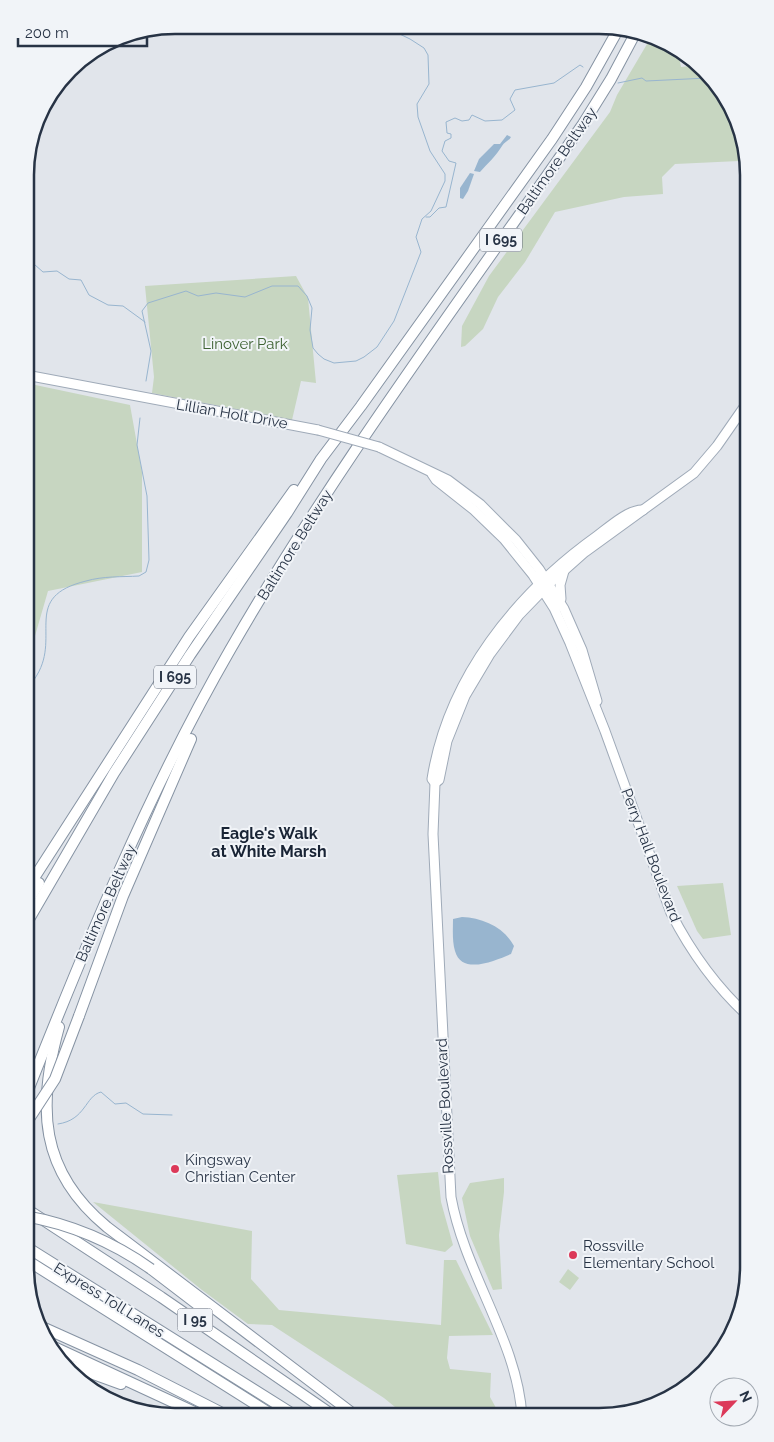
<svg xmlns="http://www.w3.org/2000/svg" width="774" height="1442" viewBox="0 0 774 1442" font-family="Raleway,sans-serif">
	<style>
		.green { fill: #c7d6c1 }
		.water { fill: #98b5cf }
		.lines { fill: none; stroke-linecap: round; stroke-linejoin: round }
		.stream { stroke: #98b5cf; stroke-width: 1 }
		.major-casing { stroke: #9faab8; stroke-width: 11 }
		.highway-casing { stroke: #8693a3; stroke-width: 12 }
		.major { stroke: #fff; stroke-width: 9 }
		.highway { stroke: #fff; stroke-width: 10 }
		.major-bridge-casing { stroke: #9faab8; stroke-width: 11; stroke-linecap: butt }
		.highway-bridge-casing { stroke: #8693a3; stroke-width: 12; stroke-linecap: butt }
		.major-bridge { stroke: #fff; stroke-width: 9 }
		.highway-bridge { stroke: #fff; stroke-width: 10 }
		.poi-dot { fill: #dc3959; stroke: #f1f4f8; stroke-width: 2 }
		.labels { text-anchor: middle; stroke-width: 4; stroke-linejoin: round; paint-order: stroke }
		.shield { fill: #f1f4f8; stroke: #646d7b; stroke-width: 1 }
		.shield-label { font-size: 14px; font-weight: bold; fill: #273345 }
		.street-label { font-size: 15px; fill: #273345; stroke: #f1f4f8 }
		.park-label { font-size: 15px; fill: #3e6233; stroke: #f1f4f8 }
		.poi-label { font-size: 15px; fill: #273345; stroke: #f1f4f8; text-anchor: start }
		.neighbourhood-label { font-size: 16px; font-weight: bold; fill: #192435; stroke: #f1f4f8 }
		.rim { fill: none; stroke: #273345; stroke-width: 2.5 }
	</style>
	<rect width="100%" height="100%" fill="#e1e5eb"/>
	<g class="green">
		<polygon points="650,39 678,52 681,67 699,65 738,122 735,129 739,161 675,164 662,177 663,194 624,197 555,212 525,262 498,297 483,329 465,346 461,347 462,326 489,276 610,112 617,95"/>
		<polygon points="296,276 308,298 316,383 301,381 292,420 152,393 154,377 145,286"/>
		<polygon points="26,383 130,405 142,472 142,572 48,591 26,667"/>
		<polygon points="723,883 731,935 703,939 697,931 677,886"/>
		<polygon points="438,1172 441,1202 453,1245 445,1252 406,1244 397,1175"/>
		<polygon points="504,1178 504,1192 499,1235 502,1289 493,1290 470,1236 462,1198 470,1183"/>
		<polygon points="93,1202 252,1231 251,1279 279,1310 441,1325 444,1260 456,1260 493,1335 449,1336 447,1358 450,1369 491,1373 490,1397 501,1417 406,1416 384,1398 272,1325 248,1324 202,1290"/>
		<polygon points="568,1269 579,1278 570,1290 559,1282"/>
		<path d="M83 1385 108 1391 168 1416C137 1416 108 1401 83 1385Z"/>
	</g>
	<g class="water">
		<path d="M507 135 511 137C509 141 504 142 502 146 496 156 488 163 480 172L474 171 479 159 494 144H500Z"/>
		<polygon points="470,173 474,174 468,191 463,199 460,198 460,188"/>
		<path d="M462 917C483 918 504 927 514 946L511 954C496 960 462 976 455 951 452 941 453 929 453 919Z"/>
	</g>
	<g class="lines">
		<g class="stream">
			<polyline points="618,83 642,78 646,81 708,78"/>
			<polyline points="426,217 430,217 439,208 446,207 456,163 449,161 442,151 445,141 451,138 451,134 447,133 446,122 455,118 462,121 469,120 472,115 485,121 502,120 515,110 510,99 515,90 554,83 580,65 583,67"/>
			<polyline points="26,257 43,272 57,271 69,279 81,280 89,295 108,305 123,306 145,322"/>
			<polyline points="146,381 151,351 142,311 148,303 186,291 198,296 216,293 245,297 272,286 298,286 307,296 312,308 310,330 313,348 318,354 324,359 334,363 356,361 364,357 377,347 394,321 421,252 416,237 422,219 431,211 445,181 445,174 430,151 418,117 417,104 429,84 428,55 424,48 410,39 383,26"/>
			<path d="M26 690C29 685 34 681 37 675 61 635 21 597 86 581 103 576 122 577 139 576L146 572 149 560 147 496 137 445 140 418"/>
			<path d="M58 1124C86 1120 85 1096 101 1092L115 1104 126 1103 143 1114 172 1115"/>
			<polyline points="693,1373 699,1377"/>
		</g>
		<g class="major-casing">
			<g id="major">
				<polyline points="26,375 318,430"/>
				<polyline points="379,447 448,480 480,504 516,540 539,569 564,609 582,650 597,701"/>
				<path d="M432 474 436 480 474 510 504 539 533 575 554 608 570 643 605 731 671 913C691 952 716 987 749 1017"/>
				<polyline points="561,599 560,585 564,571"/>
				<polyline points="435,783 439,780 447,741 465,696 490,654 519,615 549,584 585,552 694,473 717,446 749,400"/>
				<path d="M522 1417C518 1342 465 1274 451 1197L433 834 435 783 432 779C448 678 516 594 597 536 609 527 629 509 643 510"/>
			</g>
		</g>
		<g class="highway-casing">
			<g id="highway">
				<polyline points="25,892 189,637 294,490"/>
				<polyline points="25,907 39,883"/>
				<polyline points="25,926 114,773 190,655 287,513 321,459 361,406 552,139 586,87 619,28"/>
				<polyline points="79,1016 123,896 191,739"/>
				<path d="M59 1027C37 1106 39 1171 107 1227L356 1416"/>
				<path d="M25 1098C85 947 148 792 230 650 335 467 463 297 583 124L611 79 636 32"/>
				<polyline points="25,1208 161,1297 334,1416"/>
				<polyline points="25,1246 296,1416"/>
				<polyline points="25,1259 274,1416"/>
				<polyline points="151,1269 206,1311"/>
				<polyline points="40,1326 138,1370 228,1416"/>
				<polyline points="54,1347 203,1416"/>
				<polyline points="66,1364 121,1384"/>
			</g>
		</g>
		<use href="#major" class="major"/>
		<use href="#highway" class="highway"/>
		<g class="major-bridge-casing">
			<polyline id="major-bridge" points="318,430 379,447"/>
		</g>
		<g class="highway-bridge-casing">
			<g id="highway-bridge">
				<polyline points="25,1125 55,1079 79,1016"/>
				<path d="M25 1216C70 1224 113 1242 151 1269"/>
			</g>
		</g>
		<use href="#major-bridge" class="major-bridge"/>
		<use href="#highway-bridge" class="highway-bridge"/>
	</g>
	<g class="poi-dot">
		<circle cx="175" cy="1169" r="5"/>
		<circle cx="573" cy="1255" r="5"/>
	</g>
	<g class="labels">
		<g class="shield">
			<rect x="480" y="228.5" width="42" height="23" rx="4"/>
			<rect x="154" y="665.5" width="42" height="23" rx="4"/>
			<rect x="177.5" y="1308.5" width="35" height="23" rx="4"/>
		</g>
		<g class="shield-label">
			<text x="501" y="245">I 695</text>
			<text x="175" y="682">I 695</text>
			<text x="195" y="1325">I 95</text>
		</g>
		<g class="street-label">
			<text transform="translate(557 161) rotate(-55)" y="5">Baltimore Beltway</text>
			<text transform="translate(232 414) rotate(10)" y="5">Lillian Holt Drive</text>
			<text transform="translate(295 545) rotate(-58)" y="5">Baltimore Beltway</text>
			<text transform="translate(651 855) rotate(69)" y="5">Perry Hall Boulevard</text>
			<text transform="translate(106 903) rotate(-66)" y="5">Baltimore Beltway</text>
			<text transform="translate(445 1106) rotate(-93)" y="5">Rossville Boulevard</text>
			<text transform="translate(109 1300) rotate(32)" y="5">Express Toll Lanes</text>
		</g>
		<g class="park-label">
			<text x="245" y="349">Linover Park</text>
		</g>
		<g class="poi-label">
			<text x="185" y="1165">Kingsway<tspan x="185" dy="17">Christian Center</tspan></text>
			<text x="583" y="1251">Rossville<tspan x="583" dy="17">Elementary School</tspan></text>
		</g>
		<g class="neighbourhood-label">
			<text x="269" y="839">Eagle's Walk<tspan x="269" dy="18">at White Marsh</tspan></text>
		</g>
	</g>
	<path d="M0 0H774V1442H0ZM175 34H599A141 141 0 0 1 740 175V1267A141 141 0 0 1 599 1408H175A141 141 0 0 1 34 1267V175A141 141 0 0 1 175 34Z" fill="#f1f4f8" fill-rule="evenodd"/>
	<path class="rim" d="M175 34H599A141 141 0 0 1 740 175V1267A141 141 0 0 1 599 1408H175A141 141 0 0 1 34 1267V175A141 141 0 0 1 175 34Z"/>
	<g transform="translate(734 1402) rotate(65)"><circle r="24" fill="#f1f4f8" stroke="#a0a7b0"/>
	<path d="M0-4L9 19L0 12L-9 19Z" fill="#dc3959"/>
	<text y="-8" font-size="14" font-weight="bold" text-anchor="middle" fill="#273345">N</text>
	</g>
	<path d="M18 38v8h129v-8" fill="none" stroke="#273345" stroke-width="2.5"/>
	<text x="25" y="38" font-size="15" fill="#273345" stroke="#f1f4f8" stroke-width="4" paint-order="stroke">200 m</text>
</svg>
